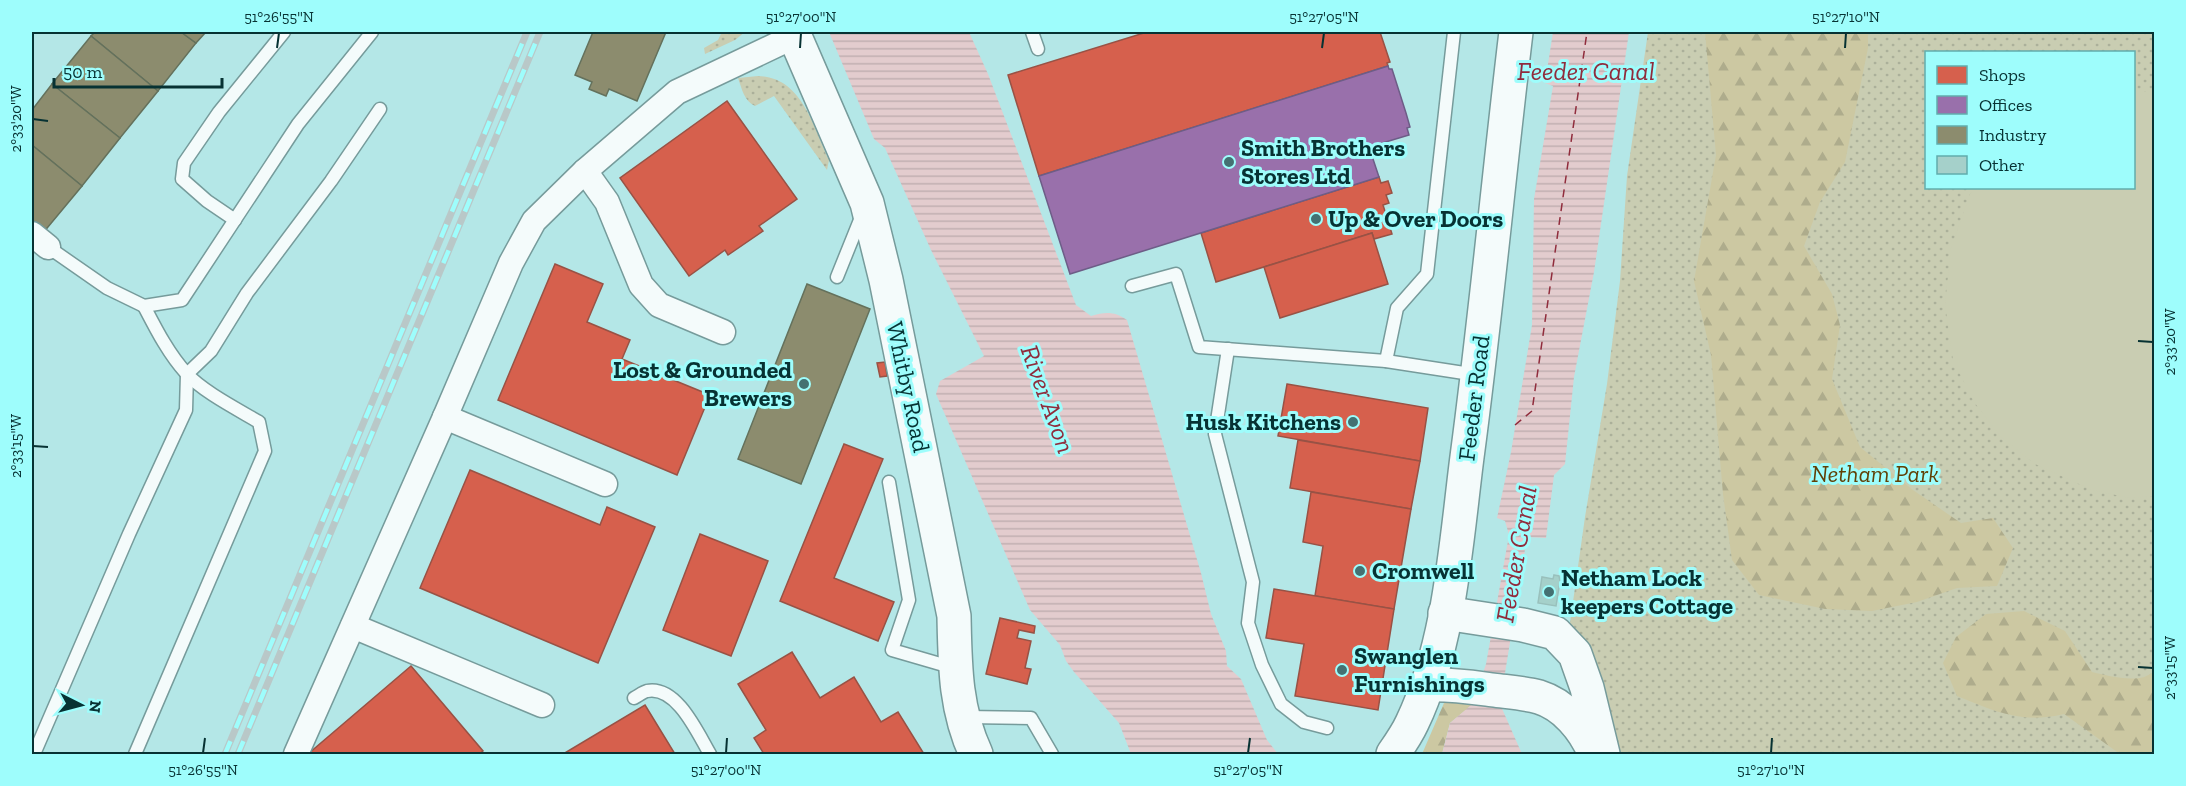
<svg xmlns="http://www.w3.org/2000/svg" width="2186" height="786" viewBox="0 0 2186 786" font-family="'Zilla Slab',serif">
	<style>
		.grass { fill: url(#grass-dots); fill-rule: evenodd }
		.forest { fill: url(#forest-firs) }
		.garden { fill: #c9cdb2 }
		.water { fill: url(#water-rules) }
		.shops { fill: #d6604d; stroke: #985245; stroke-width: 1.5 }
		.offices { fill: #9970ab; stroke: #6d5d87; stroke-width: 1.5 }
		.industry { fill: #8c8c6e; stroke: #64715c; stroke-width: 1.5 }
		.lines { fill: none; stroke-linecap: round; stroke-linejoin: round }
		.ferry { stroke: #902c3c; stroke-width: 1.5; stroke-dasharray: 8 6; stroke-linecap: butt }
		.building { fill: #a5d0ca; stroke: #99c0bc; stroke-width: 1.5 }
		.lane-casing { stroke: #769b9b; stroke-width: 15 }
		.street-casing { stroke: #769b9b; stroke-width: 27 }
		.secondary-casing { stroke: #769b9b; stroke-width: 36 }
		.lane { stroke: #f4fbfb; stroke-width: 12 }
		.street { stroke: #f4fbfb; stroke-width: 24 }
		.secondary { stroke: #f4fbfb; stroke-width: 33 }
		.rail-casing { stroke: #b9c8c8; stroke-width: 7 }
		.rail { stroke: #9efdfc; stroke-width: 4.5; stroke-dasharray: 14; stroke-linecap: butt }
		.ticks { fill: none; stroke: #073233; stroke-width: 2 }
		.poi-dot { fill: #447172; stroke: #9efdfc; stroke-width: 2 }
		.labels { text-anchor: middle; stroke-width: 6; stroke-linejoin: round; paint-order: stroke }
		.poi-label { font-size: 24px; font-weight: bold; fill: #073233; stroke: #9efdfc; text-anchor: start }
		.street-label { font-size: 24px; fill: #073233; stroke: #9efdfc }
		.park-label { font-size: 24px; font-style: italic; fill: #614006; stroke: #9efdfc }
		.water-label { font-size: 26px; font-style: italic; fill: #902c3c; stroke: #9efdfc }
		.neatline { fill: none; stroke: #073233; stroke-width: 2 }
		.ticks-label { font-size: 15px; text-anchor: middle; fill: #073233 }
	</style>
	<defs>
		<pattern id="grass-dots" width="8" height="8" patternUnits="userSpaceOnUse" patternTransform="scale(1.5)"><rect width="8" height="8" fill="#c9cdb2"/><path d="M2 2h.1M6 6h.1" fill="none" stroke="#abb09a" stroke-width="1.8" stroke-linecap="round"/></pattern>
		<pattern id="forest-firs" width="22" height="20" patternUnits="userSpaceOnUse" patternTransform="scale(1.5)"><rect width="22" height="20" fill="#ccc8a2"/><path d="M5 1l3.5 6h-7zM16 11l3.5 6h-7z" fill="#aeac8c"/></pattern>
		<pattern id="water-rules" width="6" height="5" patternUnits="userSpaceOnUse" patternTransform="scale(1.5)"><rect width="6" height="5" fill="#e3ccce"/><path d="M0 2.5h6" fill="none" stroke="#c1b0b1"/></pattern>
	</defs>
	<rect width="100%" height="100%" fill="#b4e7e7"/>
	<g class="grass">
		<polygon points="722,32 745,32 735,40 705,54 704,48 718,40"/>
		<path d="M1648 32H2154V754H1620L1600 685 1569 630 1585 517 1607 384 1620 281 1627 176ZM1926 52H2134V188H1926Z"/>
		<path d="M758 76C802 77 813 126 829 160L827 170 774 96 755 106C744 101 742 89 738 78Z"/>
	</g>
	<g class="forest">
		<polygon points="1705,32 1868,32 1868,48 1845,162 1820,202 1804,246 1832,294 1840,325 1832,379 1860,447 1913,490 1961,523 1993,518 2013,548 1997,586 1957,588 1917,602 1872,611 1825,609 1759,595 1732,560 1723,494 1711,355 1694,281 1716,155"/>
		<path d="M2024 611 2065 631 2092 672C2109 676 2141 685 2154 671V754H2120L2064 714C2022 724 1996 712 1957 696L1943 663 1956 637 1986 614Z"/>
		<polygon points="1455,697 1477,701 1450,723 1442,754 1422,754 1444,703"/>
	</g>
	<polygon class="garden" points="2134,92 2154,92 2154,496 2130,498 2092,490 2035,464 2001,437 1974,402 1953,360 1945,304 1951,248 1970,194 1975,188 2134,188"/>
	<g class="water">
		<path d="M829 32H969L988 74 1076 305 1091 316C1105 312 1114 311 1127 320L1201 573 1211 614 1226 651 1227 666 1241 679 1267 740 1278 754H1131L1119 723 1074 672 1066 661 1060 645 1030 610 936 394 940 381 984 356 931 250 885 148 874 139Z"/>
		<polygon points="1553,32 1629,32 1594,272 1574,377 1565,464 1554,475 1546,538 1527,537 1500,704 1522,754 1442,754 1450,723 1477,700 1480,682 1486,664 1509,535 1505,521 1497,518 1511,452 1532,325 1534,199 1553,86 1545,83"/>
	</g>
	<g class="shops">
		<polygon points="1147,32 1380,32 1390,62 1387,63 1388,66 1039,176 1008,75"/>
		<polygon points="727,101 797,199 759,226 763,231 728,255 725,250 689,276 620,178"/>
		<polygon points="1379,177 1381,183 1388,181 1392,193 1386,195 1389,203 1383,205 1392,234 1374,239 1372,233 1216,282 1201,233"/>
		<polygon points="1372,233 1388,284 1280,318 1264,267"/>
		<polygon points="555,264 603,284 587,322 630,340 622,359 710,395 677,475 498,400"/>
		<polygon points="885,362 887,376 880,377 877,363"/>
		<polygon points="1287,384 1428,408 1420,461 1278,436"/>
		<polygon points="1298,440 1420,461 1411,509 1290,488"/>
		<polygon points="844,444 883,459 834,578 894,602 878,641 780,601"/>
		<polygon points="470,470 600,525 607,507 655,527 598,663 420,588"/>
		<polygon points="1311,492 1411,509 1394,609 1315,596 1323,546 1303,542"/>
		<polygon points="700,534 768,561 731,656 663,630"/>
		<polygon points="1274,589 1394,609 1378,710 1295,696 1304,644 1266,638"/>
		<polygon points="1000,618 1035,626 1034,633 1019,630 1017,638 1031,641 1025,668 1031,669 1027,684 986,674"/>
		<polygon points="792,652 820,698 854,677 881,722 898,712 924,754 764,754 754,738 766,730 738,684"/>
		<polygon points="411,666 483,751 479,754 308,754"/>
		<polygon points="645,705 675,754 563,754"/>
	</g>
	<polygon class="offices" points="1388,66 1389,69 1392,69 1406,113 1410,127 1407,128 1409,135 1369,147 1379,177 1070,274 1039,176"/>
	<g class="industry">
		<polygon points="95,32 181,32 196,43 158,91 91,36"/>
		<polygon points="181,32 206,32 196,43"/>
		<polygon points="593,32 666,32 637,101 609,89 606,96 589,89 592,82 575,75"/>
		<polygon points="91,36 158,91 120,138 52,84"/>
		<polygon points="52,84 120,138 82,186 32,145 32,110"/>
		<polygon points="32,145 82,186 43,233 32,224"/>
		<polygon points="807,284 870,309 801,484 738,459"/>
	</g>
	<g class="lines">
		<polyline class="ferry" points="1515,425 1532,411 1587,32"/>
	</g>
	<polygon class="building" points="1554,575 1559,576 1560,581 1556,606 1538,603 1542,577 1553,579"/>
	<g class="lines">
		<g class="lane-casing">
			<g id="lane">
				<polyline points="1032,32 1038,49"/>
				<polyline points="235,220 207,201 182,179 184,163 219,112 284,32"/>
				<polyline points="48,247 107,288 144,306 182,300 298,124 372,32"/>
				<polyline points="837,277 862,215"/>
				<polyline points="1132,286 1176,274 1199,347 1386,361 1477,375"/>
				<polyline points="1228,349 1215,434 1253,582 1248,623 1262,665 1281,704 1304,722 1327,728"/>
				<polyline points="1386,361 1397,308 1427,274 1454,32"/>
				<polyline points="889,482 909,600 892,650 954,668"/>
				<path d="M634 698C638 696 643 692 647 691 677 685 698 734 710 754"/>
				<polyline points="966,717 1031,718 1052,754"/>
				<polyline points="34,754 129,534 186,410 187,374 211,351 247,293 331,181 380,109"/>
				<path d="M135 754 265 451 259 422C237 409 202 391 186 373 168 353 156 329 144 306"/>
			</g>
		</g>
		<g class="street-casing">
			<g id="street">
				<polyline points="585,171 607,202 641,285 659,305 723,332"/>
				<polyline points="32,234 48,247"/>
				<polyline points="445,417 605,484"/>
				<polyline points="353,626 542,705"/>
				<polyline points="296,754 445,417 511,263 534,221 585,171 677,92 795,36"/>
			</g>
		</g>
		<g class="secondary-casing">
			<g id="secondary">
				<path d="M793 32 867 203 886 280 954 616C955 665 955 709 976 754"/>
				<polyline points="1445,613 1523,625 1555,633 1575,654 1587,688 1603,754"/>
				<path d="M1427 685C1450 684 1470 687 1493 690 1508 692 1524 693 1539 697 1565 705 1584 729 1594 752"/>
				<path d="M1393 754C1400 744 1407 734 1412 723 1450 644 1456 543 1467 457 1486 315 1499 173 1516 32"/>
			</g>
		</g>
		<use href="#lane" class="lane"/>
		<use href="#street" class="street"/>
		<use href="#secondary" class="secondary"/>
		<g class="rail-casing">
			<g id="rail">
				<polyline points="225,754 527,32"/>
				<polyline points="238,754 540,32"/>
			</g>
		</g>
		<use href="#rail" class="rail"/>
	</g>
	<path class="ticks" d="M277 48 279 33M800 48 801 33M1322 48 1324 33M1845 48 1846 33M33 119 48 121M2138 341 2153 342M33 446 48 447M2138 667 2153 668M203 753 205 738M726 753 727 738M1248 753 1250 738M1771 753 1772 738"/>
	<g class="poi-dot">
		<circle cx="1229" cy="162" r="6"/>
		<circle cx="1316" cy="219" r="6"/>
		<circle cx="804" cy="384" r="6"/>
		<circle cx="1353" cy="422" r="6"/>
		<circle cx="1360" cy="571" r="6"/>
		<circle cx="1549" cy="592" r="6"/>
		<circle cx="1342" cy="670" r="6"/>
	</g>
	<g class="labels">
		<g class="poi-label">
			<text x="1241" y="156">Smith Brothers<tspan x="1241" dy="28">Stores Ltd</tspan></text>
			<text x="1328" y="227">Up &amp; Over Doors</text>
			<text x="792" y="378" text-anchor="end">Lost &amp; Grounded<tspan x="792" dy="28">Brewers</tspan></text>
			<text x="1341" y="430" text-anchor="end">Husk Kitchens</text>
			<text x="1372" y="579">Cromwell</text>
			<text x="1561" y="586">Netham Lock<tspan x="1561" dy="28">keepers Cottage</tspan></text>
			<text x="1354" y="664">Swanglen<tspan x="1354" dy="28">Furnishings</tspan></text>
		</g>
		<g class="street-label">
			<text transform="translate(908 387) rotate(78)" y="8">Whitby Road</text>
			<text transform="translate(1474 398) rotate(-83)" y="8">Feeder Road</text>
		</g>
		<g class="park-label">
			<text x="1875" y="482">Netham Park</text>
		</g>
		<g class="water-label">
			<text x="1586" y="80">Feeder Canal</text>
			<text transform="translate(1048 399) rotate(70)" y="9">River Avon</text>
			<text transform="translate(1516 554) rotate(-80)" y="9">Feeder Canal</text>
		</g>
	</g>
	<rect width="2186" height="786" fill="none" stroke="#9efdfc" stroke-width="66"/>
	<rect x="1925" y="51" width="210" height="138" fill="#9efdfc" stroke="#62acac" stroke-width="1.5"/>
	<rect x="1937" y="66" width="30" height="18" fill="#d6604d" stroke="#62acac" stroke-width="1.5"/>
	<text x="1979" y="81" font-size="18" fill="#073233">Shops</text>
	<rect x="1937" y="96" width="30" height="18" fill="#9970ab" stroke="#62acac" stroke-width="1.5"/>
	<text x="1979" y="111" font-size="18" fill="#073233">Offices</text>
	<rect x="1937" y="126" width="30" height="18" fill="#8c8c6e" stroke="#62acac" stroke-width="1.5"/>
	<text x="1979" y="141" font-size="18" fill="#073233">Industry</text>
	<rect x="1937" y="156" width="30" height="18" fill="#a5d0ca" stroke="#62acac" stroke-width="1.5"/>
	<text x="1979" y="171" font-size="18" fill="#073233">Other</text>
	<g transform="translate(81 705) rotate(96)" stroke="#9efdfc" stroke-width="4.5" paint-order="stroke">
	<path d="M0-4.5L10 22L0 15L-10 22Z" fill="#073233"/>
	<text y="-9" font-size="16" font-weight="bold" text-anchor="middle" fill="#073233">N</text>
	</g>
	<path d="M54 78v9h168v-9" fill="none" stroke="#073233" stroke-width="3"/>
	<text x="63" y="78" font-size="18" fill="#073233" stroke="#9efdfc" stroke-width="4.5" paint-order="stroke">50 m</text>
	<rect x="33" y="33" width="2120" height="720" class="neatline"/>
	<g class="ticks-label">
		<text x="279" y="22">51°26'55"N</text>
		<text x="801" y="22">51°27'00"N</text>
		<text x="1324" y="22">51°27'05"N</text>
		<text x="1846" y="22">51°27'10"N</text>
		<text transform="translate(16 119) rotate(-90)" y="5">2°33'20"W</text>
		<text transform="translate(2170 342) rotate(-90)" y="5">2°33'20"W</text>
		<text transform="translate(16 446) rotate(-90)" y="5">2°33'15"W</text>
		<text transform="translate(2170 668) rotate(-90)" y="5">2°33'15"W</text>
		<text x="203" y="775">51°26'55"N</text>
		<text x="726" y="775">51°27'00"N</text>
		<text x="1248" y="775">51°27'05"N</text>
		<text x="1771" y="775">51°27'10"N</text>
	</g>
</svg>
